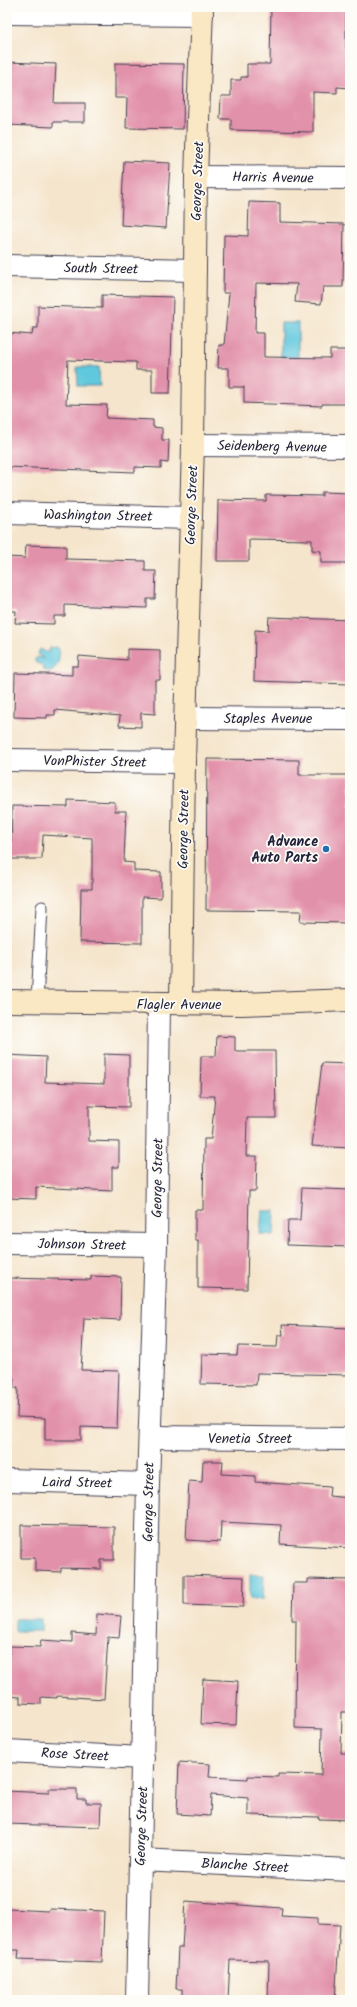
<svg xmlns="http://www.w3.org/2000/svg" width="357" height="2007" viewBox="0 0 357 2007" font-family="Kalam,sans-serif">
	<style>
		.water { fill: #60c8dd; stroke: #41758c }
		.building { fill: #e291aa }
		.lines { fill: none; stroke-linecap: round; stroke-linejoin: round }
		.lane-casing { stroke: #423f51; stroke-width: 13 }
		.street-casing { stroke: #423f51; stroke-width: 24 }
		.secondary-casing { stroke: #423f51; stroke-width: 24 }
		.lane { stroke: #fff; stroke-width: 11 }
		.street { stroke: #fff; stroke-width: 22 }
		.secondary { stroke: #fae7c3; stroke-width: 22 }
		.poi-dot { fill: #1f6fb2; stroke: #fdfcf7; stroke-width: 1.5 }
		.labels { text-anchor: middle; stroke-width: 3.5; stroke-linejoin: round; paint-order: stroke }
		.street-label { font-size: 14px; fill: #22223b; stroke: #fdfcf7 }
		.poi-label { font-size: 14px; font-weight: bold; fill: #22223b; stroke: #fdfcf7; text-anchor: end }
	</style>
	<rect width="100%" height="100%" fill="#fdfcf7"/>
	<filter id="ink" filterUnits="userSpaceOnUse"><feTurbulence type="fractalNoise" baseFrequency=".025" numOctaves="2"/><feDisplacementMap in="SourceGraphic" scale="8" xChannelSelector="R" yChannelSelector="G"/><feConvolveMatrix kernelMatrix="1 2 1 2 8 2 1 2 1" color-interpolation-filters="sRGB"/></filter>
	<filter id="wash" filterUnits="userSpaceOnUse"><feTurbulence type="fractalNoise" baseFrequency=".012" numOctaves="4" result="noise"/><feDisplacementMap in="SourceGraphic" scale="16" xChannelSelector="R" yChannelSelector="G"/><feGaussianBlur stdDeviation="0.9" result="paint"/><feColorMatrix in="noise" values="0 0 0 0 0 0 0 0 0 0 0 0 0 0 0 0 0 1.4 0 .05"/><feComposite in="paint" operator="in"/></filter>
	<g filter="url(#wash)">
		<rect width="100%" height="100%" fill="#f5e5cc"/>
		<g class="water">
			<rect x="281" y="323" width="17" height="34"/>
			<polygon points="77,367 99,367 100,386 78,386"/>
			<polygon points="57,647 60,651 58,664 52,671 46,671 42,668 44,666 35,662 35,659 38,657 44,659 38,654 40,649 48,653 50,648"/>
			<polygon points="262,1211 275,1211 274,1235 260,1234"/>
			<polygon points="250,1575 264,1575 263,1599 250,1599"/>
			<rect x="15" y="1619" width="26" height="12"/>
		</g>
		<g id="blocks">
			<g class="building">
				<polygon points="271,7 339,7 339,10 346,10 346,49 350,49 350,88 337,87 337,93 313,92 313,132 231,130 231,119 220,119 221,96 231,96 231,80 241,80 241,77 247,77 247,64 270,64"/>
				<polygon points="7,62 56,64 54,103 85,103 85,122 53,122 53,127 7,125"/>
				<polygon points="115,63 184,64 183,129 126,128 127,98 115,98"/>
				<polygon points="124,161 170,163 166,228 121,225"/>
				<polygon points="249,202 280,203 280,222 344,224 343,287 323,287 321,304 295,302 297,284 256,283 255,333 264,333 264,357 330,358 330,350 350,350 350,404 322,404 322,406 244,403 244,387 229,387 229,368 218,368 219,345 224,345 229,293 223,293 224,235 248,236"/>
				<polygon points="102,295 173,297 170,393 152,393 152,370 136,370 136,362 68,360 66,404 107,405 106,418 153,420 153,427 162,428 162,440 169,440 168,463 161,462 161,468 135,467 135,472 7,467 7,357 9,333 32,335 33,328 38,328 38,306 102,308"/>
				<polygon points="322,492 350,493 350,563 321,563 321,551 312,550 312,540 249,539 249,561 217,561 218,500 266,501 266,495 322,496"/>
				<polygon points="26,545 66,546 66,559 145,561 145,571 156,571 155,599 147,599 147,608 65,605 65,616 54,616 54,624 15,623 16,611 7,611 7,557 25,558"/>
				<polygon points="269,617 350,620 350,684 254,681 255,630 268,631"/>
				<polygon points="127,649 160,650 160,680 155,680 155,714 141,713 141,727 119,726 120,716 55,710 55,715 47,715 47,718 14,717 15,673 72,675 72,666 78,666 79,656 127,660"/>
				<polygon points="207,759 299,760 299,775 350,775 350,923 300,922 301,911 206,910"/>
				<polygon points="68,800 115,802 115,811 126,811 124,862 134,863 134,871 161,872 161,898 142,897 142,943 80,942 81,889 92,889 92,838 43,835 42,859 11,859 12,806 68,807"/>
				<polygon points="217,1036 235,1037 235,1051 275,1051 276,1118 247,1118 246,1156 257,1156 256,1191 249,1191 247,1289 198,1288 198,1240 195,1240 195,1210 203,1210 204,1139 211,1139 215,1096 200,1096 201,1056 216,1056"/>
				<polygon points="104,1054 129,1055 129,1107 89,1106 89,1141 119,1142 119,1167 112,1167 112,1191 36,1187 36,1199 7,1198 7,1055 46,1057 45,1082 104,1084"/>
				<polygon points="322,1063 350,1064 350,1148 312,1146"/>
				<polygon points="302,1188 350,1190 350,1247 287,1245 288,1220 300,1220"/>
				<polygon points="91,1276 121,1277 120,1320 84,1318 81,1370 119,1371 117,1428 81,1427 81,1440 45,1440 45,1418 17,1417 18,1388 13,1388 14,1378 7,1378 7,1278 91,1280"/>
				<polygon points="282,1325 350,1328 350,1375 257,1373 256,1385 201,1384 202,1354 237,1355 238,1346 277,1347 278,1335 283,1335"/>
				<polygon points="203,1461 223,1461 222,1474 255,1476 255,1482 330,1487 329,1496 350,1498 350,1548 280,1544 281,1525 221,1522 220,1542 186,1540 189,1481 202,1482"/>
				<polygon points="21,1525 114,1527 114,1560 101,1560 101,1569 61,1568 61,1572 35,1571 35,1558 21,1558"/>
				<polygon points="184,1575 244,1577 243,1607 184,1605"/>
				<polygon points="308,1579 350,1580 349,1712 342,1712 341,1753 350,1753 350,1820 319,1819 319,1817 248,1815 248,1798 211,1795 210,1816 177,1814 179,1762 210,1764 209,1777 248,1779 248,1776 278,1777 278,1774 321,1775 322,1729 295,1728 296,1620 292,1620 293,1583 308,1583"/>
				<polygon points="97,1614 121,1616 119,1638 108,1637 104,1699 57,1696 57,1698 41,1697 41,1704 20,1703 20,1697 8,1696 10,1646 40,1647 41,1640 72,1642 72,1633 96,1635"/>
				<polygon points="203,1679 238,1681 236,1725 201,1724"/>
				<polygon points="49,1789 77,1789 77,1799 86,1799 86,1803 101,1803 100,1827 7,1824 7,1791 49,1793"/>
				<polygon points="185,1901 282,1908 281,1916 318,1918 318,1924 340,1925 335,2000 268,2000 269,1961 230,1960 228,2000 182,2000 182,1989 176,1989 178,1948 182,1948"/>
				<polygon points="7,1909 49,1911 50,1909 104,1911 102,1962 18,1959 19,1950 7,1950"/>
			</g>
		</g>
	</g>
	<g filter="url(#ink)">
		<use href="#blocks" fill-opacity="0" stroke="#423f51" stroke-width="1"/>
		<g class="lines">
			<g class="lane-casing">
				<polyline id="lane" points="37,1002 42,907"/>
			</g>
			<g class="street-casing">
				<g id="street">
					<polyline points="7,13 202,15"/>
					<polyline points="196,177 350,178"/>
					<polyline points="7,266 195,270"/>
					<polyline points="193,445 350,446"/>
					<polyline points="7,513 190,518"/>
					<polyline points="185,718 350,719"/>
					<polyline points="7,760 184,762"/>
					<polyline points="7,1243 156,1245"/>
					<polyline points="150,1437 350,1439"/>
					<polyline points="7,1480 148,1484"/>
					<polyline points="7,1751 143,1758"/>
					<polyline points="140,1860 350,1870"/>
					<polyline points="137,2000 148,1484 156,1245 159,1004"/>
				</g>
			</g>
			<g class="secondary-casing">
				<g id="secondary">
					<polyline points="7,1001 242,1004 350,1000"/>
					<polyline points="181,1003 184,762 193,445 196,177 202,7"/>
				</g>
			</g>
			<use href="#lane" class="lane"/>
			<use href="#street" class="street"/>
			<use href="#secondary" class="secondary"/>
		</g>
	</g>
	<circle class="poi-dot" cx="326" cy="849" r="4"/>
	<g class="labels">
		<g class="street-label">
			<text transform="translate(273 177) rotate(1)" y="5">Harris Avenue</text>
			<text transform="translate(197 181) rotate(-88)" y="5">George Street</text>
			<text transform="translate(101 268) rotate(1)" y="5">South Street</text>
			<text transform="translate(272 446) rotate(1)" y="5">Seidenberg Avenue</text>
			<text transform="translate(191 505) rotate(-88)" y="5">George Street</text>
			<text transform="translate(98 515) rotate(1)" y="5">Washington Street</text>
			<text x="268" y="723">Staples Avenue</text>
			<text transform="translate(95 761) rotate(1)" y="5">VonPhister Street</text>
			<text transform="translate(183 829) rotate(-89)" y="5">George Street</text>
			<text x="179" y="1009">Flagler Avenue</text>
			<text transform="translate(157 1178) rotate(-89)" y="5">George Street</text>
			<text transform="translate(82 1244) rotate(1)" y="5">Johnson Street</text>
			<text x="250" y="1443">Venetia Street</text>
			<text transform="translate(77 1482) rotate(1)" y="5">Laird Street</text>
			<text transform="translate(148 1502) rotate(-89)" y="5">George Street</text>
			<text transform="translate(75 1754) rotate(3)" y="5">Rose Street</text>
			<text transform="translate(141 1826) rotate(-88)" y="5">George Street</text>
			<text transform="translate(245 1865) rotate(3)" y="5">Blanche Street</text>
		</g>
		<g class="poi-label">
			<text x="318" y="846">Advance<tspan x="318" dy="16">Auto Parts</tspan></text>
		</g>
	</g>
	<rect width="357" height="2007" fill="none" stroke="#fdfcf7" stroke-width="24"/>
</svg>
